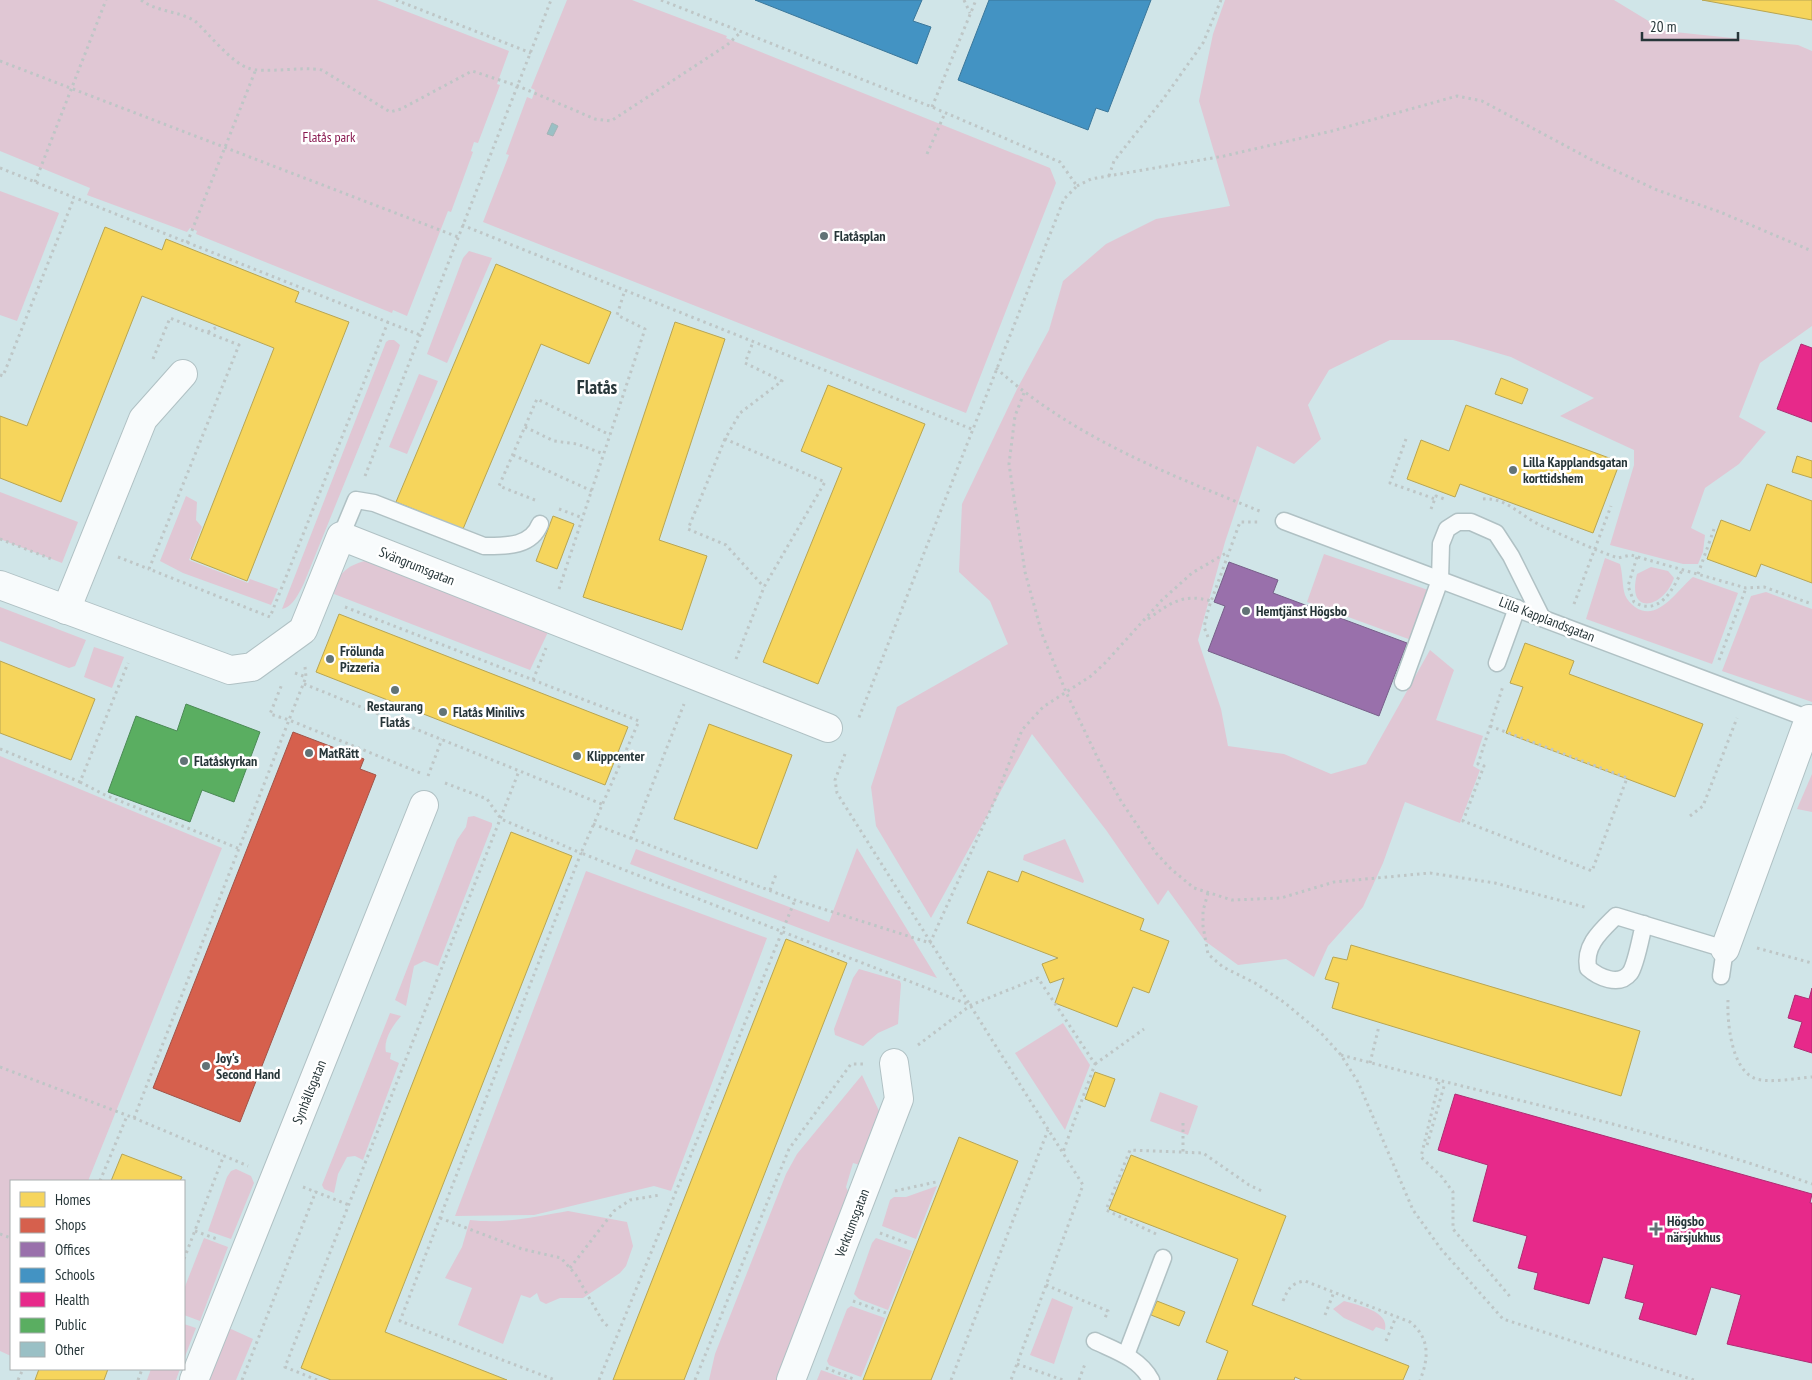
<svg xmlns="http://www.w3.org/2000/svg" width="1812" height="1380" viewBox="0 0 1812 1380" font-family="'PT Sans Narrow',sans-serif">
	<style>
		.green { fill: #e0c7d4 }
		.homes { fill: #f6d55c; stroke: #b8a552 }
		.shops { fill: #d6604d; stroke: #a25347 }
		.offices { fill: #9970ab; stroke: #775f89 }
		.schools { fill: #4393c3; stroke: #3b779a }
		.health { fill: #e7298a; stroke: #ad2d72 }
		.public { fill: #5aae61; stroke: #4b8a55 }
		.building { fill: #9ac0c5; stroke: #a3b4b6 }
		.lines { fill: none; stroke-linecap: round; stroke-linejoin: round }
		.lane-casing { stroke: #b0c1c4; stroke-width: 19 }
		.street-casing { stroke: #b0c1c4; stroke-width: 30 }
		.path { stroke: #bec6c6; stroke-width: 3; stroke-dasharray: 2.5 4; stroke-linecap: butt }
		.lane { stroke: #f8fbfc; stroke-width: 16 }
		.street { stroke: #f8fbfc; stroke-width: 28 }
		.poi-dot { fill: #627376; stroke: #fff; stroke-width: 2 }
		.labels { text-anchor: middle; stroke-width: 5; stroke-linejoin: round; paint-order: stroke }
		.park-label { font-size: 14px; fill: #88174f; stroke: #fff }
		.poi-label { font-size: 14px; font-weight: bold; fill: #273639; stroke: #fff; text-anchor: start }
		.street-label { font-size: 14px; fill: #273639; stroke: #fff }
		.district-label { font-size: 19px; font-weight: bold; fill: #273639; stroke: #fff }
	</style>
	<rect width="100%" height="100%" fill="#d0e5e8"/>
	<g class="green">
		<polygon points="0,0 377,0 509,51 497,84 500,85 478,143 474,142 471,151 473,152 451,212 448,211 407,316 393,310 392,313 196,234 197,231 190,228 187,232 87,195 90,188 0,151"/>
		<polygon points="567,0 632,0 727,36 726,38 1050,168 1056,183 966,413 483,222 509,155 506,154 527,97 532,99 535,90 531,88"/>
		<polygon points="1225,0 1614,0 1665,31 1798,45 1812,51 1812,326 1760,363 1739,417 1766,432 1739,464 1705,488 1691,528 1705,535 1703,552 1698,564 1683,564 1610,545 1634,465 1634,450 1560,416 1594,398 1511,357 1453,340 1390,340 1329,370 1308,405 1321,439 1294,464 1257,446 1225,542 1198,640 1221,709 1228,746 1284,754 1331,774 1366,764 1430,650 1454,670 1436,720 1483,736 1473,766 1480,770 1460,823 1405,802 1383,863 1363,907 1328,946 1314,977 1286,959 1238,965 1205,941 1168,890 1158,905 1106,830 1032,734 931,918 876,826 871,787 897,707 1008,644 990,601 959,572 962,504 1017,389 1049,330 1063,281 1106,244 1156,219 1230,206 1199,101 1213,34"/>
		<polygon points="0,191 59,213 17,321 0,315"/>
		<polygon points="469,251 492,258 447,363 427,354 463,258"/>
		<path d="M389 340H394L400 345 398 351 304 583C299 593 293 607 282 609L386 342Z"/>
		<polygon points="419,374 438,381 407,454 389,447"/>
		<polygon points="0,492 78,522 62,563 0,539"/>
		<polygon points="186,496 197,502 196,520 202,527 189,560 248,583 250,579 278,589 271,605 183,573 160,561"/>
		<polygon points="1324,554 1431,591 1414,641 1307,602"/>
		<path d="M1605 558 1620 564C1623 575 1622 586 1625 595 1627 600 1631 604 1635 607 1658 623 1678 589 1693 577L1738 593 1712 664 1586 619Z"/>
		<path d="M365 561 378 563 549 630 530 670 334 594C335 575 348 565 365 561Z"/>
		<path d="M1651 567 1668 571 1674 578C1664 608 1626 617 1637 574Z"/>
		<polygon points="1766,592 1812,609 1812,702 1722,671 1751,596"/>
		<polygon points="0,607 86,640 75,666 69,668 0,641"/>
		<polygon points="94,647 124,657 112,688 84,677"/>
		<polygon points="0,756 222,848 88,1181 11,1181 11,1356 0,1351"/>
		<polygon points="1812,774 1812,812 1797,809"/>
		<polygon points="474,816 492,823 492,826 438,966 424,961 414,966 406,1006 395,1000 457,840 466,827 468,817"/>
		<polygon points="1065,839 1084,881 1083,883 1023,860 1024,855"/>
		<polygon points="857,848 937,978 823,937 630,864 636,849 829,922"/>
		<polygon points="586,871 767,938 671,1191 654,1186 534,1215 455,1216"/>
		<polygon points="859,969 900,981 901,984 898,1024 878,1033 863,1046 835,1035 834,1029 853,978"/>
		<path d="M390 1013 401 1016C393 1025 383 1040 386 1052L391 1053 390 1059 399 1063 363 1160 355 1156 347 1157 338 1174 334 1193 324 1189 322 1185Z"/>
		<polygon points="1063,1023 1090,1065 1065,1130 1015,1053"/>
		<polygon points="862,1075 881,1115 867,1167 853,1163 846,1187 851,1198 783,1380 709,1380 715,1354 786,1174 797,1154"/>
		<polygon points="1160,1092 1198,1106 1188,1135 1150,1121"/>
		<polygon points="236,1169 251,1176 254,1183 231,1239 208,1231 227,1177 231,1171"/>
		<polygon points="937,1186 916,1239 882,1226 890,1200 894,1197 906,1197"/>
		<path d="M568 1211 627 1222 633 1246 626 1266 620 1273 583 1298H560L546 1304 540 1301 537 1293 530 1298 521 1295 503 1344 458 1325 472 1288 445 1278 462 1247 470 1220C506 1224 533 1217 568 1211Z"/>
		<polygon points="204,1238 228,1247 200,1321 184,1315 184,1289"/>
		<polygon points="876,1238 912,1251 888,1310 859,1299 854,1294 872,1243"/>
		<polygon points="1052,1298 1073,1307 1054,1364 1030,1355"/>
		<path d="M1344 1301C1357 1305 1390 1311 1385 1330L1376 1327 1373 1331 1344 1318 1333 1309Z"/>
		<polygon points="851,1306 885,1318 861,1377 829,1365 827,1361 847,1309"/>
		<polygon points="184,1324 196,1328 184,1359"/>
		<polygon points="231,1329 253,1339 236,1380 206,1380 228,1330"/>
		<polygon points="151,1369 180,1369 176,1380 147,1380"/>
		<polygon points="821,1370 824,1371 849,1380 817,1380"/>
	</g>
	<g class="homes">
		<polygon points="1702,0 1812,0 1812,20"/>
		<polygon points="105,227 162,250 166,239 299,292 295,302 349,322 247,581 191,559 274,348 142,296 61,502 0,478 0,416 27,426"/>
		<polygon points="496,264 611,312 589,364 541,344 463,529 396,502"/>
		<polygon points="675,322 725,339 659,540 707,556 682,630 583,597"/>
		<polygon points="1501,378 1528,389 1522,404 1495,394"/>
		<polygon points="828,385 925,424 818,684 763,662 842,468 801,451"/>
		<polygon points="1466,405 1620,462 1593,533 1460,484 1455,497 1407,479 1421,440 1449,451"/>
		<polygon points="1797,456 1812,461 1812,478 1792,472"/>
		<polygon points="1767,484 1812,501 1812,583 1761,564 1756,577 1707,559 1721,520 1750,531"/>
		<polygon points="553,516 574,524 557,569 536,561"/>
		<polygon points="339,614 628,727 605,785 316,672"/>
		<polygon points="1525,643 1574,661 1569,674 1703,724 1675,797 1506,733 1523,687 1510,683"/>
		<polygon points="0,661 95,699 71,760 0,733"/>
		<polygon points="709,724 792,755 757,849 674,819"/>
		<polygon points="511,832 572,856 385,1332 507,1380 331,1380 301,1368"/>
		<polygon points="988,871 1018,882 1022,871 1144,919 1140,930 1169,941 1149,993 1133,987 1117,1027 1055,1003 1064,978 1050,983 1042,964 1058,958 967,923"/>
		<polygon points="786,939 847,963 684,1380 613,1380"/>
		<polygon points="1351,945 1640,1031 1621,1096 1332,1008 1339,983 1325,979 1333,957 1347,960"/>
		<polygon points="1095,1072 1115,1079 1105,1107 1085,1099"/>
		<polygon points="959,1137 1018,1161 931,1380 863,1380"/>
		<polygon points="122,1154 182,1177 180,1181 111,1181"/>
		<polygon points="1131,1155 1286,1216 1252,1305 1409,1366 1403,1380 1302,1380 1295,1377 1294,1380 1217,1380 1228,1351 1206,1342 1238,1259 1109,1209"/>
		<polygon points="1157,1301 1185,1312 1179,1326 1151,1315"/>
		<polygon points="39,1369 108,1369 104,1380 35,1380"/>
	</g>
	<polygon class="shops" points="293,732 364,759 360,769 376,775 240,1122 153,1088"/>
	<polygon class="offices" points="1229,562 1278,580 1273,593 1407,643 1379,716 1208,651 1225,606 1214,602"/>
	<g class="schools">
		<polygon points="755,0 922,0 913,21 931,27 917,64"/>
		<polygon points="989,0 1151,0 1108,112 1096,108 1088,130 958,80"/>
	</g>
	<g class="health">
		<polygon points="1801,344 1812,348 1812,422 1777,409"/>
		<polygon points="1812,988 1812,1053 1794,1047 1802,1022 1788,1018 1795,995 1809,999"/>
		<polygon points="1455,1094 1812,1194 1810,1203 1812,1203 1812,1363 1727,1344 1741,1295 1711,1287 1696,1335 1639,1319 1644,1303 1625,1298 1634,1265 1603,1257 1589,1304 1534,1289 1538,1273 1518,1268 1527,1236 1473,1221 1488,1165 1438,1150"/>
	</g>
	<polygon class="public" points="186,704 260,732 234,802 202,790 190,822 108,792 136,716 177,731"/>
	<polygon class="building" points="552,123 558,126 553,136 547,134"/>
	<g class="lines">
		<g class="lane-casing">
			<g id="lane">
				<polyline points="1284,521 1812,720"/>
				<path d="M341 536 356 500 374 503 484 546C506 546 531 547 540 524"/>
				<polyline points="1497,663 1517,608"/>
				<polyline points="1403,682 1440,580 1441,544 1447,529 1458,522 1471,522 1496,533 1511,556 1542,618"/>
				<path d="M1644 924C1641 936 1636 965 1630 973 1619 987 1598 977 1588 968 1584 945 1601 931 1616 916L1725 949 1721 976"/>
				<path d="M1095 1341C1116 1351 1139 1358 1151 1380"/>
				<polyline points="1126,1355 1163,1258"/>
			</g>
		</g>
		<g class="street-casing">
			<g id="street">
				<polyline points="0,585 230,670 252,667 303,630 341,536 828,728"/>
				<polyline points="66,610 143,419 183,374"/>
				<polyline points="1725,949 1809,719"/>
				<polyline points="194,1380 424,805"/>
				<polyline points="791,1380 899,1099 894,1063"/>
			</g>
		</g>
		<g class="path">
			<path d="M141 0C157 12 179 11 195 21 208 33 232 63 248 68 264 74 301 66 322 70L390 112 401 109 472 71 518 86 595 119 611 121 727 45 741 32"/>
			<polyline points="396,0 531,53"/>
			<polyline points="661,0 932,107 1060,162 1077,186 1064,199 858,720"/>
			<polyline points="964,0 970,13"/>
			<polyline points="0,61 458,237"/>
			<polyline points="932,107 976,0"/>
			<polyline points="927,154 945,113"/>
			<polyline points="0,168 420,335"/>
			<polyline points="1109,176 1114,161 1164,98 1203,43 1221,0"/>
			<polyline points="35,182 106,0"/>
			<polyline points="1077,186 1091,179 1224,156 1332,131 1457,96 1482,101 1590,159 1657,190 1720,212 1812,251"/>
			<polyline points="462,225 974,430"/>
			<polyline points="187,243 256,69"/>
			<polyline points="208,332 219,326"/>
			<polyline points="153,359 170,318 239,345 149,569 270,617 388,322"/>
			<path d="M996 368C1072 437 1168 474 1262 512"/>
			<polyline points="0,375 3,376 74,198"/>
			<polyline points="1024,393 1015,416 1009,464 1025,572 1042,634 1066,692 1101,765 1121,801 1156,853 1171,869 1194,888 1232,900 1281,898 1334,882 1430,873 1495,883 1588,908"/>
			<polyline points="525,427 554,441 577,444 604,454"/>
			<polyline points="725,439 688,529 726,545 764,587"/>
			<polyline points="1406,439 1390,483 1435,499"/>
			<polyline points="513,455 592,491"/>
			<polyline points="365,476 551,0"/>
			<path d="M1483 499C1506 497 1522 517 1542 526 1567 537 1592 549 1618 558L1631 555 1746 588 1764 587 1812 604"/>
			<polyline points="535,500 499,486 537,399 610,435"/>
			<polyline points="559,509 583,518"/>
			<polyline points="1431,509 1436,496 1447,500"/>
			<polyline points="0,539 54,560"/>
			<polyline points="118,557 149,569"/>
			<path d="M1637 557 1628 586 1634 602C1659 617 1673 590 1682 570"/>
			<polyline points="1698,574 1714,529"/>
			<polyline points="559,589 645,329 617,315 625,290"/>
			<polyline points="1574,604 1611,506"/>
			<polyline points="345,607 639,721 581,853 970,1005"/>
			<path d="M1148 619C1170 603 1183 593 1211 601"/>
			<polyline points="1208,637 1204,627 1209,607 1240,522 1261,522"/>
			<polyline points="736,659 764,587 825,482 725,439 740,413 782,381 745,363 753,342"/>
			<polyline points="1719,660 1746,588"/>
			<polyline points="305,667 306,677 289,720 423,774"/>
			<polyline points="295,673 306,677"/>
			<polyline points="533,680 546,648"/>
			<polyline points="304,684 604,805"/>
			<polyline points="1490,726 1627,778 1592,871 1463,821 1484,766 1478,764 1503,686"/>
			<polyline points="0,749 80,782 128,663"/>
			<polyline points="845,754 835,780 837,793 1083,1185 1011,1380"/>
			<polyline points="428,776 442,739"/>
			<polyline points="80,782 105,795 240,849"/>
			<polyline points="445,783 487,799 501,819 581,853 400,1321 555,1380"/>
			<polyline points="1690,816 1703,806 1737,718"/>
			<polyline points="593,824 795,900 930,943 994,802 1022,730 1043,707 1091,676 1105,663 1162,600 1192,573 1228,552"/>
			<polyline points="631,839 684,704"/>
			<polyline points="770,890 777,872"/>
			<polyline points="1208,893 1203,911 1203,926 1208,954 1223,967 1255,983 1285,1003 1321,1033 1341,1055 1358,1082 1413,1210 1441,1249 1503,1319 1694,1380"/>
			<polyline points="1757,948 1812,963"/>
			<path d="M1728 1000C1727 1021 1731 1068 1754 1078 1767 1084 1797 1078 1812 1077"/>
			<polyline points="918,1045 971,1005 1038,978 1095,1064 1063,1152"/>
			<path d="M1341 1055C1498 1097 1659 1130 1812 1184"/>
			<polyline points="1370,1063 1379,1026"/>
			<polyline points="1095,1064 1144,1029"/>
			<polyline points="0,1067 134,1118 248,1166"/>
			<polyline points="1439,1082 1421,1157 1442,1177 1453,1192 1453,1229 1512,1299"/>
			<polyline points="134,1118 289,720 270,714 282,684"/>
			<polyline points="1183,1123 1183,1152"/>
			<polyline points="1427,1145 1445,1083"/>
			<polyline points="100,1181 127,1116"/>
			<polyline points="303,1187 349,1205"/>
			<polyline points="895,1191 936,1182"/>
			<polyline points="440,1218 522,1249 561,1258 576,1275 602,1320 610,1329"/>
			<polyline points="195,1231 217,1239"/>
			<polyline points="880,1233 910,1244"/>
			<polyline points="0,1234 11,1238"/>
			<polyline points="1156,1234 1106,1210 1130,1150 1203,1153 1249,1185 1264,1192"/>
			<polyline points="184,1259 224,1155"/>
			<polyline points="570,1268 614,1211 630,1200 660,1195"/>
			<polyline points="1046,1285 1108,1311 1105,1318"/>
			<polyline points="853,1301 886,1313"/>
			<path d="M1283 1301C1288 1289 1291 1283 1305 1281L1410 1322C1430 1338 1429 1358 1420 1380"/>
			<polyline points="1325,1315 1334,1292"/>
			<polyline points="1386,1341 1396,1317"/>
			<polyline points="1017,1364 1063,1380"/>
			<polyline points="826,1368 856,1380"/>
			<polyline points="18,1380 23,1369"/>
			<polyline points="138,1380 142,1369"/>
			<polyline points="242,1380 316,1191"/>
			<polyline points="317,1380 285,1367 519,771"/>
			<polyline points="599,1380 795,900"/>
			<polyline points="695,1380 789,1149 851,1064 865,1064"/>
			<polyline points="951,1380 1048,1130"/>
			<polyline points="1079,1380 1085,1364"/>
		</g>
		<use href="#lane" class="lane"/>
		<use href="#street" class="street"/>
	</g>
	<g class="poi-dot">
		<circle cx="824" cy="236" r="5"/>
		<circle cx="1513" cy="470" r="5"/>
		<circle cx="1246" cy="611" r="5"/>
		<circle cx="330" cy="659" r="5"/>
		<circle cx="395" cy="690" r="5"/>
		<circle cx="443" cy="712" r="5"/>
		<circle cx="309" cy="753" r="5"/>
		<circle cx="577" cy="756" r="5"/>
		<circle cx="184" cy="761" r="5"/>
		<circle cx="206" cy="1066" r="5"/>
		<path d="M1653.5 1221.5h5v5h5v5h-5v5h-5v-5h-5v-5h5z"/>
	</g>
	<g class="labels">
		<g class="park-label">
			<text x="329" y="142">Flatås park</text>
		</g>
		<g class="poi-label">
			<text x="834" y="241">Flatåsplan</text>
			<text x="1523" y="467">Lilla Kapplandsgatan<tspan x="1523" dy="16">korttidshem</tspan></text>
			<text x="1256" y="616">Hemtjänst Högsbo</text>
			<text x="340" y="656">Frölunda<tspan x="340" dy="16">Pizzeria</tspan></text>
			<text x="395" y="711" text-anchor="middle">Restaurang<tspan x="395" dy="16">Flatås</tspan></text>
			<text x="453" y="717">Flatås Minilivs</text>
			<text x="319" y="758">MatRätt</text>
			<text x="587" y="761">Klippcenter</text>
			<text x="194" y="766">Flatåskyrkan</text>
			<text x="216" y="1063">Joy's<tspan x="216" dy="16">Second Hand</tspan></text>
			<text x="1667" y="1226">Högsbo<tspan x="1667" dy="16">närsjukhus</tspan></text>
		</g>
		<g class="street-label">
			<text transform="translate(417 566) rotate(22)" y="5">Svängrumsgatan</text>
			<text transform="translate(1547 619) rotate(21)" y="5">Lilla Kapplandsgatan</text>
			<text transform="translate(309 1092) rotate(-68)" y="5">Synhållsgatan</text>
			<text transform="translate(852 1223) rotate(-69)" y="5">Verktumsgatan</text>
		</g>
		<g class="district-label">
			<text x="597" y="394">Flatås</text>
		</g>
	</g>
	<rect x="10" y="1180" width="175" height="190" fill="#ffffff" stroke="#a9afb0"/>
	<rect x="20" y="1192" width="25" height="15" fill="#f6d55c" stroke="#a9afb0"/>
	<text x="55" y="1205" font-size="15" fill="#273639">Homes</text>
	<rect x="20" y="1218" width="25" height="15" fill="#d6604d" stroke="#a9afb0"/>
	<text x="55" y="1230" font-size="15" fill="#273639">Shops</text>
	<rect x="20" y="1242" width="25" height="15" fill="#9970ab" stroke="#a9afb0"/>
	<text x="55" y="1255" font-size="15" fill="#273639">Offices</text>
	<rect x="20" y="1268" width="25" height="15" fill="#4393c3" stroke="#a9afb0"/>
	<text x="55" y="1280" font-size="15" fill="#273639">Schools</text>
	<rect x="20" y="1292" width="25" height="15" fill="#e7298a" stroke="#a9afb0"/>
	<text x="55" y="1305" font-size="15" fill="#273639">Health</text>
	<rect x="20" y="1318" width="25" height="15" fill="#5aae61" stroke="#a9afb0"/>
	<text x="55" y="1330" font-size="15" fill="#273639">Public</text>
	<rect x="20" y="1342" width="25" height="15" fill="#9ac0c5" stroke="#a9afb0"/>
	<text x="55" y="1355" font-size="15" fill="#273639">Other</text>
	<path d="M1642 32v8h96v-8" fill="none" stroke="#273639" stroke-width="2.5"/>
	<text x="1650" y="32" font-size="15" fill="#273639" stroke="#ffffff" stroke-width="4" paint-order="stroke">20 m</text>
</svg>
